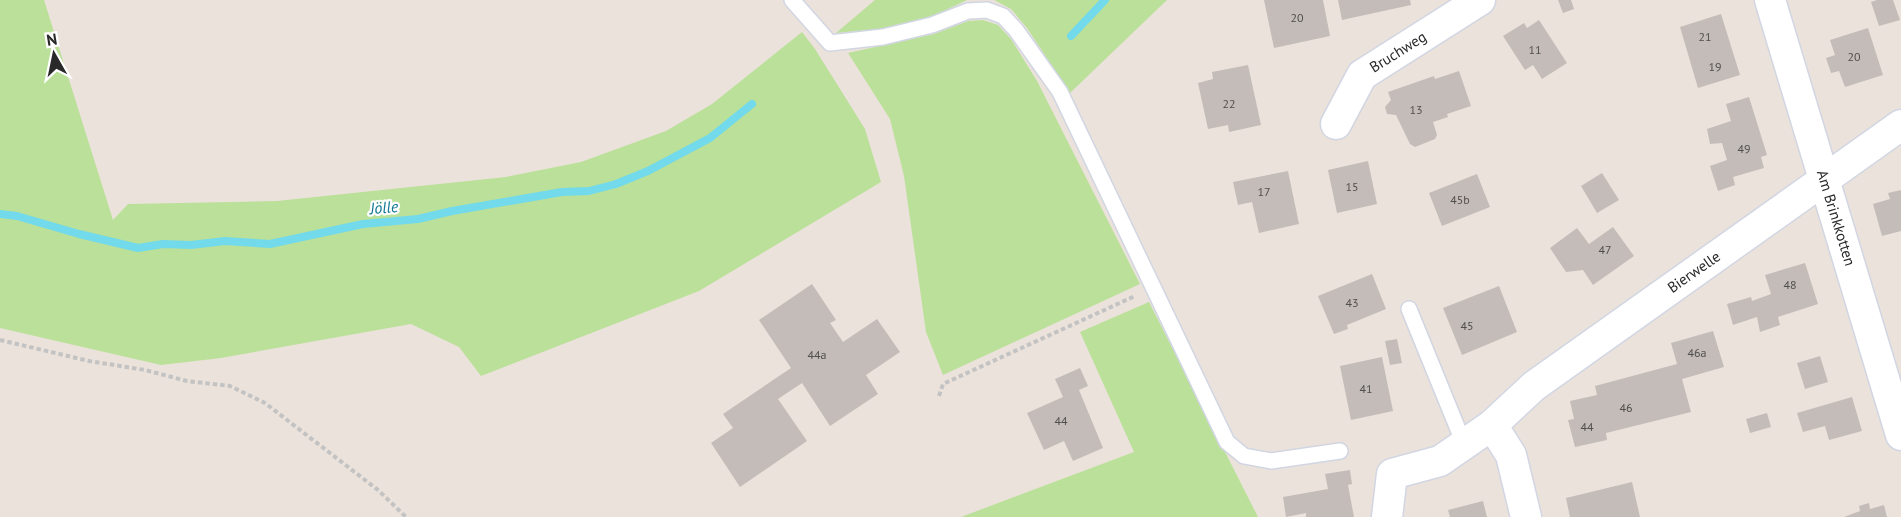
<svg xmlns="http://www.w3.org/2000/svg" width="1901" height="517" viewBox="0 0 1901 517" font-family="'PT Sans',sans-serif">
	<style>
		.green { fill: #bbe099 }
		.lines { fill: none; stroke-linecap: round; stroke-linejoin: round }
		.stream { stroke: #72daea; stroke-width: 8 }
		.building { fill: #c3bcb8 }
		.lane-casing { stroke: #d1d6e2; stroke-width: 18 }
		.street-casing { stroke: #d1d6e2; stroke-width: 33 }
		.path { stroke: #c3c3c3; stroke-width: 4; stroke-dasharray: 4.5 3; stroke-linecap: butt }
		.lane { stroke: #fff; stroke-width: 15 }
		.street { stroke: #fff; stroke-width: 30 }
		.labels { text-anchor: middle; stroke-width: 4.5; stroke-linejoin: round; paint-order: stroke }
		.number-label { font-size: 12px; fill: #504e4d }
		.street-label { font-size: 15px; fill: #292929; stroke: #fff }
		.water-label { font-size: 16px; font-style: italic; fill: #127994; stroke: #fff }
	</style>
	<rect width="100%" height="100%" fill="#ebe2db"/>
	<g class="green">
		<polygon points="0,0 44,0 113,220 128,204 277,201 506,177 581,162 666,131 712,104 802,32 815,49 865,129 881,182 699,291 481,376 459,347 411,324 221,358 161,365 0,328"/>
		<polygon points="875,0 967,0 927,19 882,29 836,33"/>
		<polygon points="994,0 1167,0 1070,93 1027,28 1011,9"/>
		<polygon points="983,20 998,25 1011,39 1037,81 1140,284 943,375 926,332 904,176 890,119 848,53 934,34 968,21"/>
		<polygon points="1149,302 1258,517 961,517 1134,452 1080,332"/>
	</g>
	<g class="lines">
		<g class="stream">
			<polyline points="1071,36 1105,0"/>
			<polyline points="0,214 17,216 79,234 138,248 163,244 191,245 225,241 270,244 363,224 418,219 452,211 562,192 589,191 616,184 648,171 710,138 752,104"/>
		</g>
	</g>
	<g class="building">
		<polygon points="1264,0 1323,0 1330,36 1274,48"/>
		<polygon points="1338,0 1410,0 1411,5 1342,20"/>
		<polygon points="1558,0 1571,0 1574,9 1563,13"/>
		<polygon points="1877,0 1893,0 1900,20 1879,26 1871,2"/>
		<polygon points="1721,14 1740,75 1698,88 1680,27"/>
		<polygon points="1539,20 1567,63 1542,79 1533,65 1525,70 1503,36 1524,23 1527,28"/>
		<polygon points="1868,28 1883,75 1845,87 1839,71 1831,73 1826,58 1835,55 1830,40"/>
		<polygon points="1248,65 1261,125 1229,132 1228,125 1208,129 1198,83 1213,79 1212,72"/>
		<polygon points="1459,71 1471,106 1447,114 1448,117 1433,122 1437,135 1435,139 1415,147 1410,144 1396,115 1387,114 1385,107 1391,100 1388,92 1434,76 1435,79"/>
		<polygon points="1749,97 1767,155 1761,157 1764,168 1733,177 1735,185 1718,191 1710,166 1727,160 1722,143 1710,144 1707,129 1731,121 1726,104"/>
		<polygon points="1368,161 1377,204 1337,213 1328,170"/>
		<polygon points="1288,171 1299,224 1259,233 1252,202 1238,205 1233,182"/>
		<polygon points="1602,173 1619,200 1597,213 1581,186"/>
		<polygon points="1477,174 1490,207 1442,226 1429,193"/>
		<polygon points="1901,190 1901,231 1882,236 1873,204 1890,199 1888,193"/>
		<polygon points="1613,227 1634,256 1593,285 1583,270 1566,272 1550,248 1577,228 1589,244"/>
		<polygon points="1805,263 1818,304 1778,317 1780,325 1760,332 1757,317 1733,325 1727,304 1751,297 1752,301 1771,294 1765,275"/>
		<polygon points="1372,274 1386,309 1347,325 1348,329 1334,334 1318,296"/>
		<polygon points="812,284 836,320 830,323 843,342 877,319 900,352 866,375 878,394 830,426 802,383 778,399 807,441 740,487 711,443 733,428 723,414 791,368 759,320"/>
		<polygon points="1499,286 1517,332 1462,355 1443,308"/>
		<polygon points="1713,331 1724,367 1682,379 1691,412 1606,433 1607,440 1575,447 1568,420 1574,419 1570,401 1597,395 1595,386 1677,364 1671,343"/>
		<polygon points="1397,339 1402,363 1390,365 1385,341"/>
		<polygon points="1820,356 1828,382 1805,389 1797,363"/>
		<polygon points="1382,357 1393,411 1351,420 1340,366"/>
		<polygon points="1080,368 1088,386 1079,390 1103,448 1073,461 1064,441 1044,450 1027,413 1063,397 1055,379"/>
		<polygon points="1852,397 1862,431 1829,440 1825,426 1803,432 1797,413"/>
		<polygon points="1767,413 1771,427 1750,433 1746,419"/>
		<polygon points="1350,470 1352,484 1348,485 1354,517 1306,517 1306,513 1286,517 1283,497 1328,489 1325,474"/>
		<polygon points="1632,482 1640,517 1570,517 1566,498"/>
		<polygon points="1483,501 1487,517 1450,517 1448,510"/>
		<polygon points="1869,503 1870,509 1884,505 1887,517 1844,517 1860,511 1859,506"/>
	</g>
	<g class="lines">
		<g class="lane-casing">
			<g id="lane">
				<polyline points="792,0 830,43 883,37 932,25 968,11 987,10 1003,16 1016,30 1060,92 1227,442 1244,456 1271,461 1340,451"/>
				<polyline points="1409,309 1464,444"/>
			</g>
		</g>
		<g class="street-casing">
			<g id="street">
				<polyline points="1770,0 1901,435"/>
				<polyline points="1336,124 1362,75 1480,0"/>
				<polyline points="1492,425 1511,455 1526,517"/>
				<polyline points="1387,517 1392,474 1440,461 1492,425 1534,386 1901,125"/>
			</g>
		</g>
		<g class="path">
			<polyline points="0,340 89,361 145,370 187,381 230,386 265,403 378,490 406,517"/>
			<polyline points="939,396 943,384 1135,296"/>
		</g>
		<use href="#lane" class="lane"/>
		<use href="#street" class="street"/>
	</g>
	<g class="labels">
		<g class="number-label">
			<text x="1297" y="22">20</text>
			<text x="1705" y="41">21</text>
			<text x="1535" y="54">11</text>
			<text x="1854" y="61">20</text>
			<text x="1715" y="71">19</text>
			<text x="1229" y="108">22</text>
			<text x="1416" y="114">13</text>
			<text x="1744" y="153">49</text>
			<text x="1352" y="191">15</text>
			<text x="1264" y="196">17</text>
			<text x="1460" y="204">45b</text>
			<text x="1605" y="254">47</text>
			<text x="1790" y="289">48</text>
			<text x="1352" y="307">43</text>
			<text x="1467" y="330">45</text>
			<text x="1697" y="357">46a</text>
			<text x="817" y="359">44a</text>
			<text x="1366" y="393">41</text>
			<text x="1626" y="412">46</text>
			<text x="1061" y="425">44</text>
			<text x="1587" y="431">44</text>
		</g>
		<g class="street-label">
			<text transform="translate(1398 52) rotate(-32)" y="5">Bruchweg</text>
			<text transform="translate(1836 218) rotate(73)" y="5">Am Brinkkotten</text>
			<text transform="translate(1694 272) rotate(-35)" y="5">Bierwelle</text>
		</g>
		<g class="water-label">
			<text transform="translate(384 207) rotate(-5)" y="6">Jölle</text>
		</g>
	</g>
	<g transform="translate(54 54) rotate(351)" stroke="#ffffff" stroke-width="4.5" paint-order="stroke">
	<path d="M0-4.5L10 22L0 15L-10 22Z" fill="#292929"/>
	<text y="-9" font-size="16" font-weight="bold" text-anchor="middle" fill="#292929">N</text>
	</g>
</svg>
